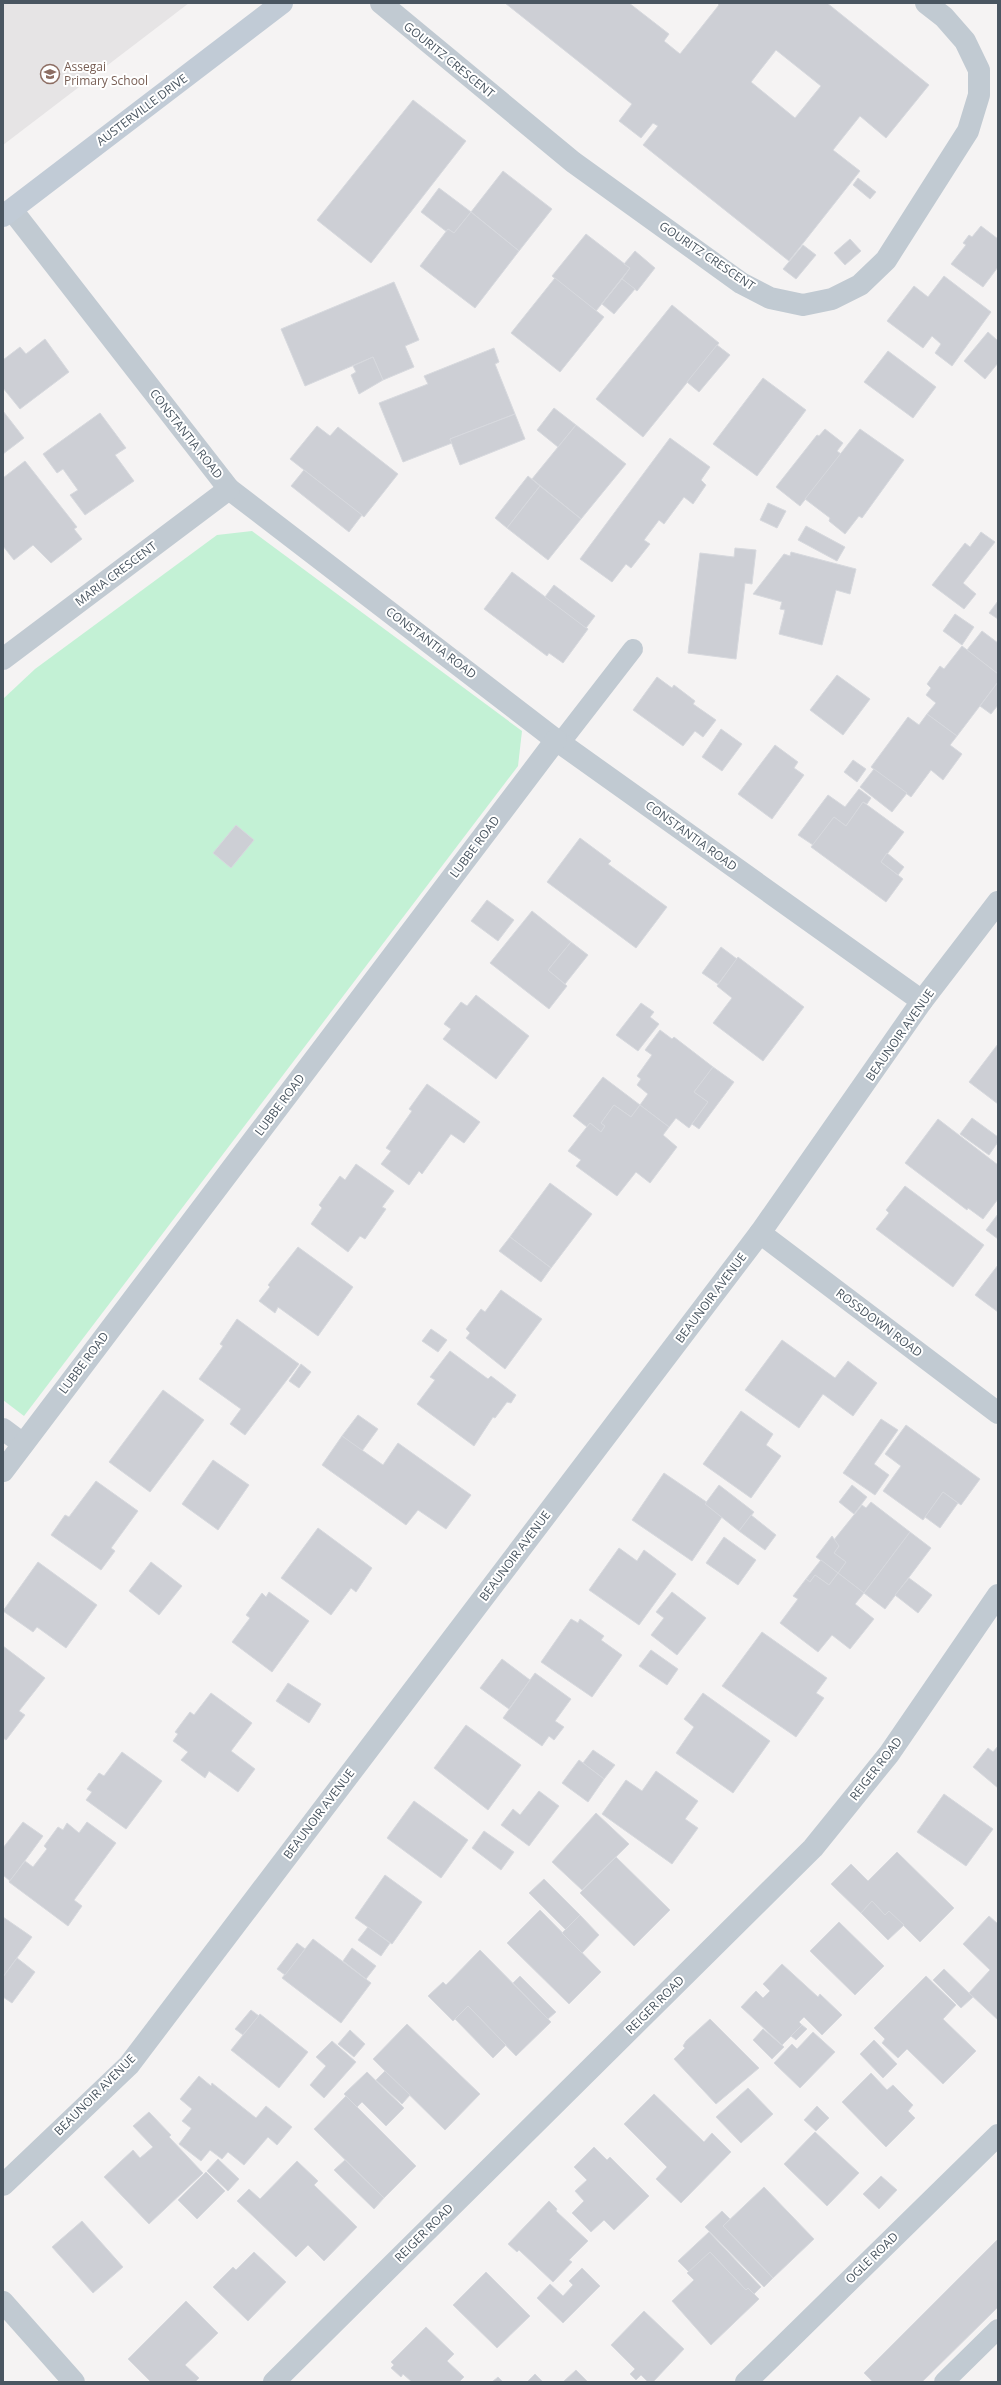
<svg xmlns="http://www.w3.org/2000/svg" width="1001" height="2385" viewBox="0 0 1001 2385" font-family="'Open Sans',sans-serif">
	<style>
		.education { fill: #e6e4e5 }
		.green { fill: #c3f1d5 }
		.building { fill: #cdcfd5; stroke: #d7d9de; fill-rule: evenodd }
		.lines { fill: none; stroke-linecap: round; stroke-linejoin: round }
		.lane { stroke: #c1cad2; stroke-width: 20 }
		.street { stroke: #c1cad2; stroke-width: 22 }
		.secondary { stroke: #c1cbd6; stroke-width: 22 }
		.labels { text-anchor: middle; stroke-width: 4; stroke-linejoin: round; paint-order: stroke }
		.street-label { font-size: 12px; fill: #4a5661; stroke: #fff }
		.education-label { font-size: 12px; fill: #785e54; stroke: #fff; text-anchor: start }
	</style>
	<rect width="100%" height="100%" fill="#f5f3f3"/>
	<polygon class="education" points="3,3 189,3 3,145"/>
	<polygon class="green" points="252,531 522,731 518,766 24,1416 3,1400 3,699 35,669 217,535"/>
	<g class="building">
		<path d="M505 3H629L669 34 664 41 680 54 719 5 717 3H827L929 85 886 138 860 116 833 150 860 171 789 261 643 145 658 126 653 123 641 138 619 121 632 104ZM776 50 821 86 795 118 751 82Z"/>
		<polygon points="413,100 466,141 371,263 317,220"/>
		<polygon points="503,171 552,209 519,251 471,212"/>
		<polygon points="858,178 876,192 870,199 853,185"/>
		<polygon points="439,188 471,212 454,233 448,229 447,232 421,212"/>
		<polygon points="471,212 519,251 475,308 420,266 448,229 454,233"/>
		<polygon points="981,226 998,239 998,267 983,287 951,264 966,245 963,243 969,235 972,237"/>
		<polygon points="586,234 630,268 596,311 552,276"/>
		<polygon points="850,239 861,251 845,265 834,253"/>
		<polygon points="803,245 816,255 796,279 783,269"/>
		<polygon points="635,251 655,268 637,291 622,279 630,268 624,264"/>
		<polygon points="944,276 991,312 952,366 935,353 941,344 932,336 923,348 887,321 914,286 928,297"/>
		<polygon points="555,278 604,317 560,372 511,333"/>
		<polygon points="622,279 635,289 614,314 602,304"/>
		<polygon points="394,282 419,340 405,346 414,367 383,380 373,357 305,386 281,329"/>
		<polygon points="672,305 719,343 643,437 596,399"/>
		<polygon points="988,332 998,341 998,363 985,379 964,361"/>
		<polygon points="45,339 69,372 20,409 3,388 3,360 20,347 26,354"/>
		<polygon points="717,345 730,355 699,392 687,382"/>
		<polygon points="494,348 499,362 495,364 515,414 450,439 452,443 403,462 379,403 428,384 424,376"/>
		<polygon points="888,351 936,387 913,418 864,382"/>
		<polygon points="373,357 383,380 359,394 351,375 356,372 353,366"/>
		<polygon points="763,378 806,410 757,476 713,444"/>
		<polygon points="554,408 576,425 558,447 537,430"/>
		<polygon points="3,411 24,438 3,454"/>
		<polygon points="100,413 126,448 115,455 134,481 85,515 70,495 78,490 63,469 57,473 43,454"/>
		<polygon points="515,414 525,439 460,465 450,439"/>
		<polygon points="576,425 626,464 581,519 532,479"/>
		<polygon points="317,426 330,436 338,427 398,474 364,517 290,459"/>
		<polygon points="825,429 843,443 837,451 841,454 800,506 776,487 817,435 819,436"/>
		<polygon points="860,429 904,460 862,518 859,516 845,534 829,521 830,518 805,499"/>
		<polygon points="670,438 710,467 701,480 706,485 693,504 684,497 664,524 659,520 644,540 650,544 631,568 626,564 612,582 580,559"/>
		<polygon points="25,461 77,527 74,529 82,539 51,563 33,545 14,560 3,546 3,478"/>
		<polygon points="304,470 362,515 349,532 291,486"/>
		<polygon points="528,476 540,486 507,528 495,518"/>
		<polygon points="540,486 581,519 548,560 507,528"/>
		<polygon points="768,503 786,511 777,528 760,520"/>
		<polygon points="806,526 845,547 837,561 798,540"/>
		<polygon points="981,532 995,542 963,583 976,594 964,609 932,585 965,543 970,547"/>
		<polygon points="735,548 756,550 752,584 745,583 736,659 688,653 700,553 734,557"/>
		<polygon points="791,552 856,569 850,594 836,590 822,645 779,634 785,610 780,609 782,602 753,594 784,554 790,556"/>
		<polygon points="512,572 588,629 563,663 549,653 547,656 484,609"/>
		<polygon points="554,585 595,616 586,628 545,597"/>
		<polygon points="998,601 998,619 989,613"/>
		<polygon points="955,614 974,627 962,645 943,631"/>
		<polygon points="982,631 998,643 998,674 967,650"/>
		<polygon points="962,646 998,674 998,682 957,736 927,714 936,703 926,695 931,688 927,684 940,666 944,669"/>
		<polygon points="837,675 870,699 843,735 810,710"/>
		<polygon points="657,677 672,688 674,685 695,701 693,704 716,720 703,737 695,731 683,746 633,710"/>
		<polygon points="998,682 998,705 991,714 980,706"/>
		<polygon points="927,714 957,736 950,745 962,754 943,780 931,770 911,797 871,767 908,717 919,725"/>
		<polygon points="721,729 742,744 722,771 702,757"/>
		<polygon points="775,745 798,762 794,768 804,775 772,819 738,794"/>
		<polygon points="853,760 866,769 857,782 844,772"/>
		<polygon points="874,769 907,793 892,812 860,787"/>
		<polygon points="859,789 871,798 867,804 863,802 846,826 834,817 813,845 798,835 828,795 845,807"/>
		<polygon points="863,802 904,832 881,862 903,879 886,902 811,847 834,817 846,826"/>
		<polygon points="236,825 254,840 231,868 213,853"/>
		<polygon points="580,838 611,861 608,864 667,907 636,948 547,882"/>
		<polygon points="887,853 904,867 898,875 881,862"/>
		<polygon points="487,900 514,920 498,941 471,921"/>
		<polygon points="532,911 571,942 548,970 567,986 549,1009 490,963"/>
		<polygon points="571,942 588,955 565,984 548,970"/>
		<polygon points="721,947 737,959 718,984 702,973"/>
		<polygon points="738,957 804,1007 763,1061 713,1023 732,998 717,986"/>
		<polygon points="476,995 529,1036 496,1079 443,1039 451,1029 444,1024 446,1021 461,1002 467,1006"/>
		<polygon points="641,1003 654,1012 650,1017 659,1024 638,1051 616,1035"/>
		<polygon points="660,1030 672,1039 674,1037 713,1067 694,1092 708,1102 689,1128 676,1118 669,1127 640,1105 648,1094 637,1085 641,1079 637,1076 652,1055 645,1050"/>
		<polygon points="998,1044 998,1104 969,1082"/>
		<polygon points="713,1067 734,1082 699,1129 692,1124 708,1102 694,1092"/>
		<polygon points="603,1077 640,1105 631,1117 614,1105 601,1123 605,1126 601,1132 590,1123 587,1127 573,1116"/>
		<polygon points="427,1084 480,1122 464,1143 451,1134 422,1174 419,1171 409,1185 381,1164 391,1151 386,1148 412,1111 409,1109"/>
		<polygon points="614,1105 631,1117 640,1105 669,1127 663,1135 677,1147 650,1183 636,1172 617,1196 576,1166 581,1160 568,1151 590,1123 601,1132 605,1126 601,1123"/>
		<polygon points="972,1118 998,1137 998,1142 989,1155 960,1134"/>
		<polygon points="938,1119 998,1165 998,1199 983,1219 968,1208 967,1210 905,1163"/>
		<polygon points="356,1164 394,1191 382,1207 386,1209 365,1239 360,1236 348,1252 311,1224 322,1208 319,1205 340,1176 345,1180"/>
		<polygon points="550,1183 592,1214 551,1268 510,1237"/>
		<polygon points="905,1186 984,1245 953,1287 876,1229 889,1213 886,1210"/>
		<polygon points="998,1214 998,1239 986,1230"/>
		<polygon points="510,1237 551,1268 541,1282 499,1251"/>
		<polygon points="298,1247 353,1287 318,1336 278,1307 275,1313 259,1301 270,1287 268,1285"/>
		<polygon points="998,1265 998,1312 975,1295"/>
		<polygon points="501,1290 542,1319 505,1369 466,1338 470,1333 466,1329 481,1309 485,1312"/>
		<polygon points="237,1319 299,1364 245,1435 230,1424 241,1409 199,1379 223,1346 220,1344"/>
		<polygon points="431,1329 447,1340 438,1352 422,1341"/>
		<polygon points="782,1340 835,1378 848,1361 877,1383 853,1416 823,1394 799,1428 745,1390"/>
		<polygon points="450,1351 488,1379 491,1376 516,1395 511,1403 507,1402 495,1418 493,1417 474,1446 417,1404 435,1380 430,1377"/>
		<polygon points="301,1364 311,1372 299,1388 289,1381"/>
		<polygon points="163,1390 204,1420 150,1492 109,1462"/>
		<polygon points="741,1411 773,1434 766,1445 781,1456 751,1498 703,1464"/>
		<polygon points="358,1415 378,1429 362,1451 342,1436"/>
		<polygon points="881,1419 898,1430 874,1464 889,1475 875,1495 843,1473"/>
		<polygon points="906,1425 980,1479 961,1505 943,1492 923,1520 883,1491 901,1466 885,1454"/>
		<polygon points="342,1436 383,1465 398,1443 471,1495 446,1529 418,1510 406,1525 322,1465"/>
		<polygon points="213,1460 249,1485 218,1530 182,1504"/>
		<polygon points="664,1473 724,1514 692,1561 632,1520"/>
		<polygon points="96,1481 138,1511 111,1548 115,1551 101,1570 51,1535 65,1515 69,1517"/>
		<polygon points="719,1485 754,1512 739,1531 705,1504"/>
		<polygon points="852,1485 867,1497 854,1514 839,1502"/>
		<polygon points="943,1492 958,1503 940,1528 925,1517"/>
		<polygon points="871,1502 910,1532 864,1593 838,1573 846,1562 834,1553 839,1546 833,1541 862,1505 866,1508"/>
		<polygon points="751,1515 776,1535 765,1550 739,1531"/>
		<polygon points="318,1528 372,1568 356,1592 351,1588 331,1615 281,1578"/>
		<polygon points="910,1532 931,1548 885,1609 864,1593"/>
		<polygon points="832,1536 839,1546 834,1553 846,1562 838,1573 816,1557"/>
		<polygon points="724,1537 756,1560 738,1585 706,1563"/>
		<polygon points="619,1548 637,1561 644,1550 676,1574 639,1625 589,1590"/>
		<polygon points="821,1560 838,1573 829,1585 815,1575 810,1582 806,1579"/>
		<polygon points="38,1562 97,1605 66,1648 37,1627 33,1632 3,1611"/>
		<polygon points="151,1562 182,1586 159,1615 129,1591"/>
		<polygon points="838,1573 864,1593 855,1604 874,1619 850,1649 832,1635 818,1652 780,1623 798,1599 793,1596 806,1579 810,1582 815,1575 829,1585"/>
		<polygon points="909,1578 932,1595 918,1613 895,1595"/>
		<polygon points="269,1592 309,1621 272,1672 232,1642 250,1618 246,1615 262,1593 266,1597"/>
		<polygon points="672,1592 706,1618 677,1655 651,1635 664,1618 656,1612"/>
		<polygon points="571,1619 578,1623 580,1619 604,1636 601,1640 622,1655 592,1697 541,1662"/>
		<polygon points="762,1632 827,1678 816,1693 824,1698 796,1737 722,1686"/>
		<polygon points="3,1646 45,1678 19,1711 25,1715 6,1740 3,1738"/>
		<polygon points="651,1650 678,1669 667,1685 639,1666"/>
		<polygon points="502,1659 530,1680 509,1709 480,1688"/>
		<polygon points="535,1673 571,1699 555,1721 564,1727 554,1740 549,1736 542,1746 503,1718"/>
		<polygon points="288,1683 321,1704 309,1723 276,1701"/>
		<polygon points="211,1693 252,1723 231,1751 255,1769 238,1792 209,1771 205,1778 181,1760 188,1752 173,1741 178,1734 175,1732 190,1712 194,1715"/>
		<polygon points="703,1693 770,1741 733,1793 676,1753 694,1727 684,1719"/>
		<polygon points="466,1725 521,1765 488,1810 434,1768"/>
		<polygon points="998,1746 998,1788 973,1767 988,1748 993,1752"/>
		<polygon points="593,1750 615,1765 604,1779 583,1763"/>
		<polygon points="122,1752 162,1781 126,1829 86,1800 92,1792 87,1789 99,1773 104,1776"/>
		<polygon points="579,1760 604,1779 588,1802 562,1783"/>
		<polygon points="656,1771 698,1801 685,1819 698,1828 672,1864 602,1814 626,1780 642,1791"/>
		<polygon points="539,1791 559,1806 529,1846 501,1825 513,1809 520,1815"/>
		<polygon points="944,1794 993,1829 966,1866 917,1832"/>
		<polygon points="414,1801 468,1840 441,1878 387,1838"/>
		<polygon points="596,1813 629,1844 582,1890 552,1862"/>
		<polygon points="23,1822 43,1836 10,1881 3,1875 3,1848"/>
		<polygon points="87,1822 116,1843 74,1900 82,1906 68,1926 9,1882 25,1861 33,1867 47,1849 44,1846 58,1827 63,1830 67,1823 79,1833"/>
		<polygon points="484,1831 514,1852 501,1870 472,1848"/>
		<polygon points="897,1852 954,1908 920,1942 889,1911 885,1915 872,1901 861,1913 831,1884 851,1864 868,1881"/>
		<polygon points="616,1857 670,1910 634,1946 580,1893"/>
		<polygon points="385,1875 422,1902 392,1944 355,1918"/>
		<polygon points="544,1879 580,1915 566,1930 529,1893"/>
		<polygon points="872,1901 885,1915 889,1911 904,1925 888,1940 861,1913"/>
		<polygon points="540,1910 601,1972 569,2004 507,1943"/>
		<polygon points="580,1915 599,1935 582,1953 562,1933"/>
		<polygon points="989,1916 998,1924 998,2020 969,1993 990,1970 963,1944"/>
		<polygon points="3,1917 32,1937 3,1977"/>
		<polygon points="839,1922 884,1966 855,1995 810,1951"/>
		<polygon points="368,1927 390,1943 381,1956 358,1940"/>
		<polygon points="313,1939 371,1983 341,2023 282,1978"/>
		<polygon points="297,1943 305,1949 285,1975 277,1969"/>
		<polygon points="352,1948 376,1966 366,1979 343,1961"/>
		<polygon points="480,1950 551,2022 516,2056 468,2006 453,2021 428,1996 443,1982 446,1985"/>
		<polygon points="17,1958 35,1972 12,2003 3,1997 3,1977"/>
		<polygon points="782,1964 818,1997 820,1994 842,2015 822,2035 804,2017 799,2022 802,2025 782,2045 741,2007 756,1991 763,1998 770,1991 763,1984"/>
		<polygon points="944,1969 973,1997 961,2008 933,1980"/>
		<polygon points="520,1976 556,2012 548,2019 513,1983"/>
		<polygon points="926,1976 956,2005 943,2019 976,2051 943,2084 907,2049 898,2058 882,2043 885,2039 874,2028"/>
		<polygon points="468,2006 506,2045 493,2058 455,2019"/>
		<polygon points="251,2010 259,2016 243,2035 235,2029"/>
		<polygon points="260,2014 308,2052 279,2088 231,2050"/>
		<polygon points="710,2019 759,2068 716,2104 674,2059 685,2048 683,2046 686,2041"/>
		<polygon points="407,2024 480,2094 445,2130 373,2059"/>
		<polygon points="802,2025 807,2029 796,2040 791,2036"/>
		<polygon points="763,2029 784,2047 772,2059 753,2040"/>
		<polygon points="350,2030 365,2044 354,2057 338,2044"/>
		<polygon points="813,2032 835,2052 800,2088 774,2063 792,2044 797,2049"/>
		<polygon points="874,2040 897,2064 883,2078 860,2054"/>
		<polygon points="332,2041 356,2062 324,2098 310,2085 326,2066 316,2057"/>
		<polygon points="385,2071 410,2095 402,2104 376,2080"/>
		<polygon points="367,2072 404,2108 386,2126 362,2102 357,2107 344,2094"/>
		<polygon points="871,2073 887,2090 893,2085 913,2105 908,2111 915,2118 886,2147 842,2102"/>
		<polygon points="199,2076 211,2086 212,2083 256,2118 266,2106 292,2127 277,2145 268,2137 244,2165 228,2152 222,2159 210,2150 201,2161 179,2144 191,2128 182,2121 192,2109 180,2099"/>
		<polygon points="748,2088 773,2114 741,2143 716,2117"/>
		<polygon points="654,2094 704,2142 712,2133 731,2152 681,2203 656,2179 667,2167 624,2124"/>
		<polygon points="346,2096 416,2166 384,2198 314,2129"/>
		<polygon points="817,2106 829,2118 816,2131 804,2120"/>
		<polygon points="149,2112 171,2135 169,2137 203,2173 149,2224 104,2177 133,2150 140,2158 153,2147 133,2126"/>
		<polygon points="815,2132 859,2173 827,2206 784,2164"/>
		<polygon points="594,2147 607,2160 610,2157 649,2196 614,2230 604,2220 591,2232 572,2213 584,2201 575,2191 587,2180 574,2167"/>
		<polygon points="218,2159 239,2179 228,2191 207,2171"/>
		<polygon points="345,2160 384,2198 374,2209 334,2170"/>
		<polygon points="297,2161 318,2181 314,2185 357,2227 324,2261 308,2245 296,2257 237,2201 249,2189 260,2199"/>
		<polygon points="206,2172 225,2191 197,2219 178,2200"/>
		<polygon points="881,2176 897,2190 879,2209 863,2194"/>
		<polygon points="764,2187 814,2239 773,2278 723,2226"/>
		<polygon points="549,2201 557,2209 556,2211 588,2241 569,2260 572,2262 553,2282 519,2250 517,2252 508,2244"/>
		<polygon points="722,2211 730,2219 723,2226 773,2278 764,2287 705,2227"/>
		<polygon points="82,2221 123,2267 93,2293 52,2247"/>
		<polygon points="709,2232 761,2287 754,2294 748,2288 746,2290 710,2252 689,2272 678,2261"/>
		<polygon points="998,2239 998,2307 922,2382 873,2382 864,2373"/>
		<polygon points="254,2252 286,2282 248,2321 213,2287 233,2267 236,2270"/>
		<polygon points="710,2252 746,2290 748,2288 759,2299 711,2345 672,2301 694,2280 687,2273"/>
		<polygon points="582,2268 600,2286 563,2323 537,2298 550,2284 563,2296 573,2285 569,2281"/>
		<polygon points="486,2272 530,2316 497,2348 453,2305"/>
		<polygon points="186,2301 218,2333 185,2365 199,2378 195,2382 151,2382 128,2359"/>
		<polygon points="644,2311 684,2349 653,2382 648,2382 641,2375 636,2380 630,2374 635,2369 611,2345"/>
		<polygon points="426,2327 454,2354 447,2361 464,2377 459,2382 412,2382 403,2374 401,2377 391,2368 394,2365 391,2362"/>
		<polygon points="576,2370 588,2382 563,2382"/>
		<polygon points="535,2374 543,2382 527,2382"/>
		<polygon points="498,2377 503,2382 492,2382"/>
	</g>
	<g class="lines">
		<g class="lane">
			<polyline points="561,742 633,649"/>
			<polyline points="944,2382 998,2329"/>
		</g>
		<g class="street">
			<polyline points="381,3 573,162 741,283 770,298 803,305 832,299 860,285 886,260 968,131 979,95 979,70 965,41 944,17 926,3"/>
			<polyline points="12,210 229,489 556,740 922,1001"/>
			<polyline points="3,659 229,489"/>
			<polyline points="760,1233 998,1413"/>
			<polyline points="3,1429 23,1444"/>
			<polyline points="3,1471 556,740"/>
			<polyline points="3,2185 129,2065 760,1233 922,1001 998,902"/>
			<polyline points="3,2302 74,2382"/>
			<polyline points="274,2382 813,1848 889,1754 998,1595"/>
			<polyline points="746,2382 998,2135"/>
		</g>
		<polyline class="secondary" points="3,216 282,3"/>
	</g>
	<defs>
		<g id="school-ring" transform="scale(1)"><circle r="9.5" fill="#fff" stroke="#8d6e63" stroke-width="1.5"/><path d="M0-5L7-2L0 1L-7-2ZM-4 1L0 2.5L4 1V4Q0 6-4 4Z" fill="#8d6e63"/></g>
	</defs>
	<g fill-rule="evenodd">
		<use href="#school-ring" x="50" y="74"/>
	</g>
	<g class="labels">
		<g class="street-label">
			<text transform="translate(449 60) rotate(39)" y="4">GOURITZ CRESCENT</text>
			<text transform="translate(142 110) rotate(-37)" y="4">AUSTERVILLE DRIVE</text>
			<text transform="translate(707 256) rotate(34)" y="4">GOURITZ CRESCENT</text>
			<text transform="translate(186 434) rotate(52)" y="4">CONSTANTIA ROAD</text>
			<text transform="translate(116 574) rotate(-37)" y="4">MARIA CRESCENT</text>
			<text transform="translate(431 643) rotate(37)" y="4">CONSTANTIA ROAD</text>
			<text transform="translate(691 836) rotate(36)" y="4">CONSTANTIA ROAD</text>
			<text transform="translate(475 847) rotate(-53)" y="4">LUBBE ROAD</text>
			<text transform="translate(900 1035) rotate(-55)" y="4">BEAUNOIR AVENUE</text>
			<text transform="translate(280 1105) rotate(-53)" y="4">LUBBE ROAD</text>
			<text transform="translate(711 1298) rotate(-53)" y="4">BEAUNOIR AVENUE</text>
			<text transform="translate(879 1323) rotate(37)" y="4">ROSSDOWN ROAD</text>
			<text transform="translate(84 1363) rotate(-53)" y="4">LUBBE ROAD</text>
			<text transform="translate(515 1556) rotate(-53)" y="4">BEAUNOIR AVENUE</text>
			<text transform="translate(876 1769) rotate(-52)" y="4">REIGER ROAD</text>
			<text transform="translate(319 1814) rotate(-53)" y="4">BEAUNOIR AVENUE</text>
			<text transform="translate(655 2005) rotate(-45)" y="4">REIGER ROAD</text>
			<text transform="translate(95 2095) rotate(-45)" y="4">BEAUNOIR AVENUE</text>
			<text transform="translate(424 2233) rotate(-45)" y="4">REIGER ROAD</text>
			<text transform="translate(872 2258) rotate(-44)" y="4">OGLE ROAD</text>
		</g>
		<g class="education-label">
			<text x="64" y="71">Assegai<tspan x="64" dy="14">Primary School</tspan></text>
		</g>
	</g>
	<rect width="1001" height="2385" fill="none" stroke="#4a5661" stroke-width="8"/>
</svg>
